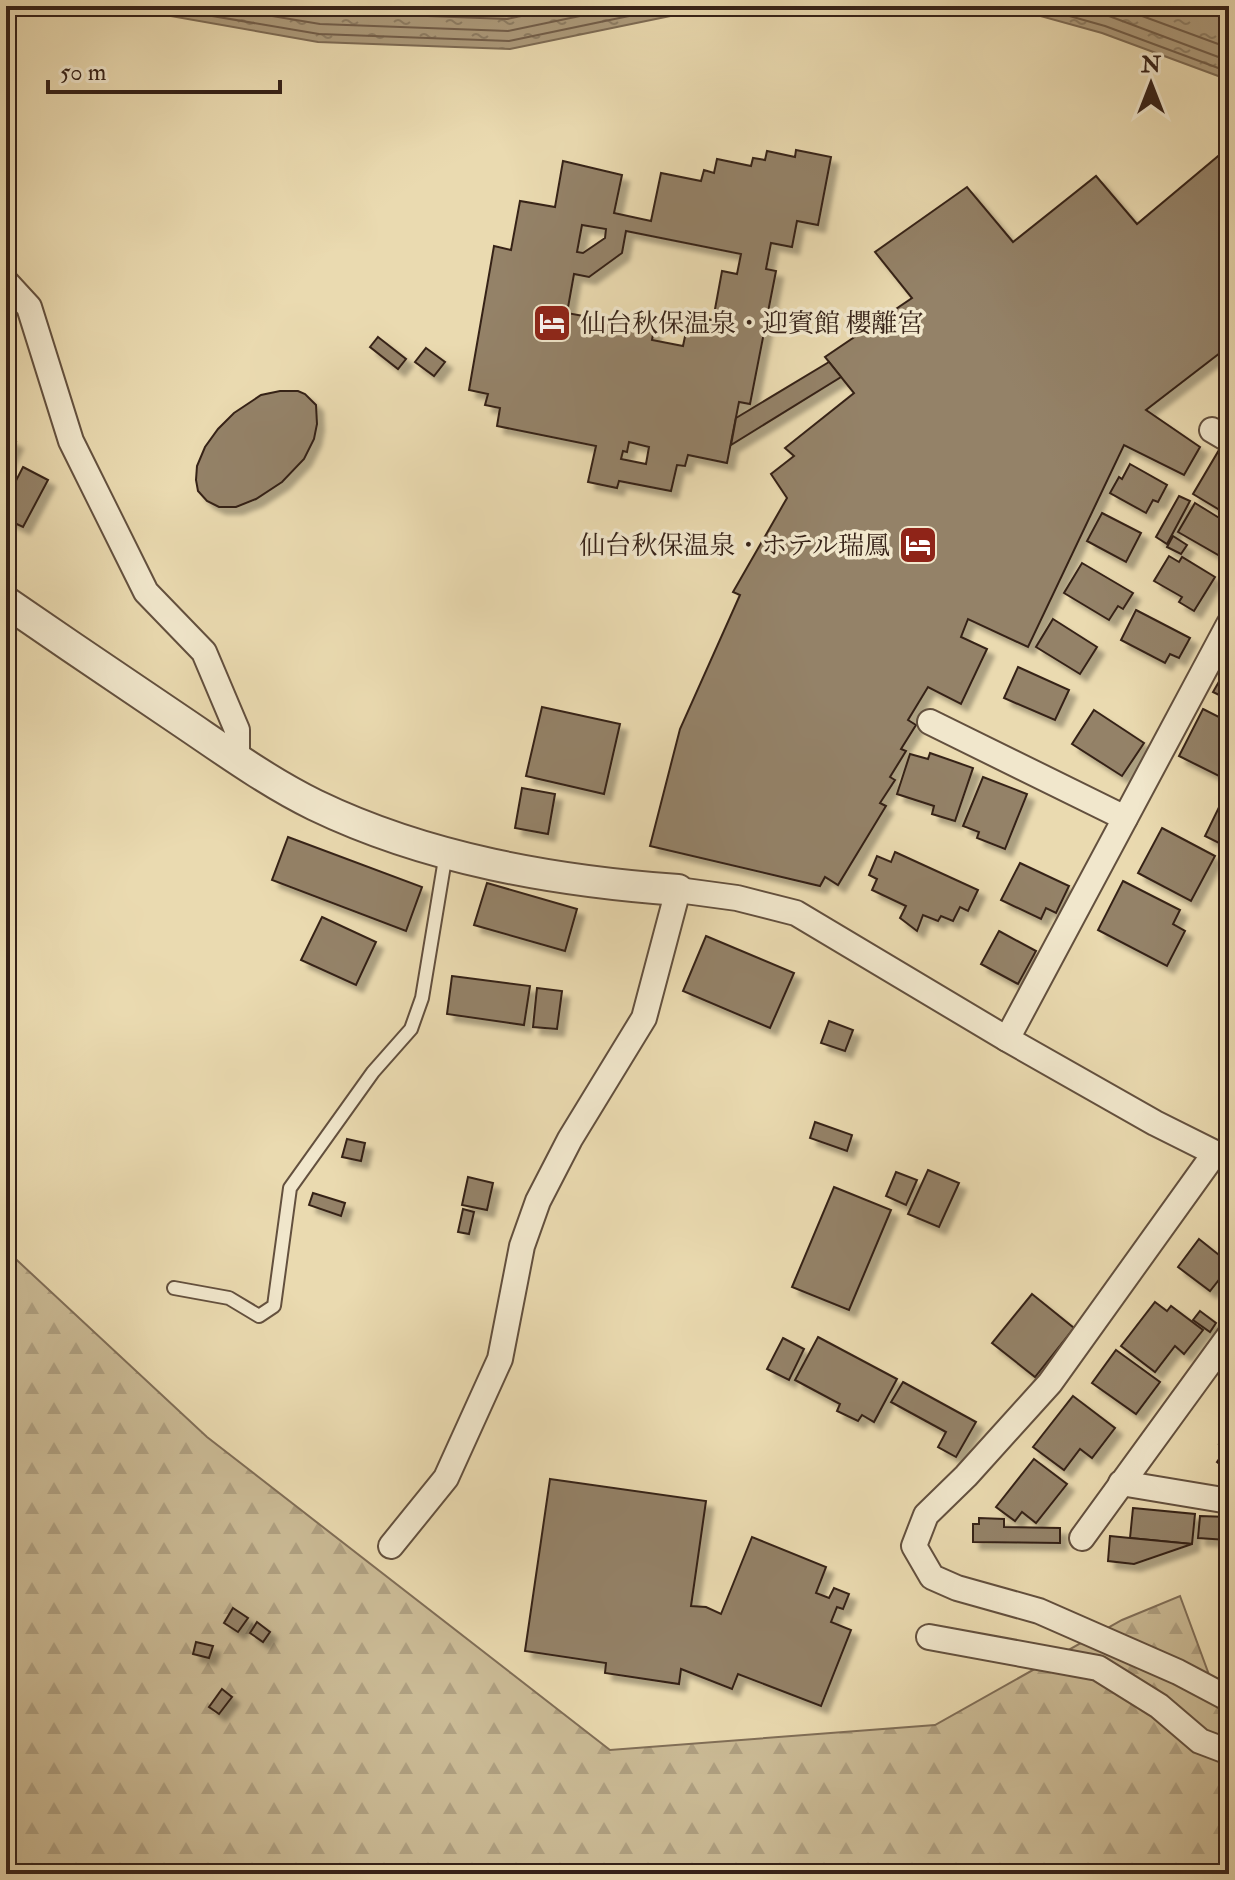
<svg xmlns="http://www.w3.org/2000/svg" width="1235" height="1880" viewBox="0 0 1235 1880" font-family="'IM FELL Double Pica','Noto Serif JP',serif">
	<style>
		.forest { fill: url(#forest-firs); stroke: #806e57; stroke-width: 2 }
		.water { fill: url(#water-ripples); stroke: #7d6b54; stroke-width: 2 }
		.lines { fill: none; stroke-linecap: round; stroke-linejoin: round }
		.shore { stroke: #725e4a; stroke-width: 2 }
		.building { fill: #948267; stroke: #362218; stroke-width: 2; fill-rule: evenodd; filter: url(#shadow) }
		.service-casing { stroke: #63503e; stroke-width: 16 }
		.minor-casing { stroke: #63503e; stroke-width: 28 }
		.tertiary-casing { stroke: #63503e; stroke-width: 34 }
		.service { stroke: #f1e7cc; stroke-width: 12 }
		.minor { stroke: #f1e7cc; stroke-width: 24 }
		.tertiary { stroke: #f1e7cc; stroke-width: 30 }
		.labels { text-anchor: middle; stroke-width: 7; stroke-linejoin: round; paint-order: stroke }
		.poi-label { font-size: 26px; fill: #362218; stroke: #f1e7cc; text-anchor: start }
	</style>
	<defs>
		<pattern id="forest-firs" width="22" height="20" patternUnits="userSpaceOnUse" patternTransform="scale(2)"><rect width="22" height="20" fill="#cbbb96"/><path d="M5 1l3.5 6h-7zM16 11l3.5 6h-7z" fill="#afa081"/></pattern>
		<pattern id="water-ripples" width="26" height="14" patternUnits="userSpaceOnUse" patternTransform="scale(2)"><rect width="26" height="14" fill="#ad9b7c"/><path d="M2 4q2-2 4 0t4 0M15 11q2-2 4 0t4 0" fill="none" stroke="#8e7e65"/></pattern>
		<filter id="shadow"><feDropShadow dx="7" dy="7" stdDeviation="2" flood-color="#0004"/></filter>
	</defs>
	<rect width="100%" height="100%" fill="#eadab0"/>
	<filter id="stains"><feTurbulence type="fractalNoise" baseFrequency=".0025" numOctaves="4"/><feColorMatrix values="0 0 0 0 .2 0 0 0 0 .09 0 0 0 0 .02 0 0 0 .5 -.17"/></filter>
	<radialGradient id="worn" r=".72"><stop offset=".6" stop-color="#630" stop-opacity="0"/><stop offset="1" stop-color="#630" stop-opacity=".3"/></radialGradient>
	<polygon class="forest" points="6,1250 207,1437 610,1750 935,1725 1122,1620 1180,1596 1229,1729 1229,1874 6,1874"/>
	<g class="water">
		<polygon points="114,6 719,6 510,49 318,42"/>
		<polygon points="1004,6 1229,6 1229,80 1102,33"/>
	</g>
	<g class="lines">
		<g class="shore">
			<polyline points="153,6 319,34 509,41 677,6"/>
			<polyline points="213,6 320,24 508,31 628,6"/>
			<polyline points="285,6 321,12 507,19 569,6"/>
			<polyline points="1034,6 1105,26 1229,72"/>
			<polyline points="1071,6 1109,16 1229,61"/>
			<polyline points="1115,6 1229,48"/>
		</g>
	</g>
	<g class="building">
		<polygon points="1229,147 1229,346 1146,410 1200,447 1184,475 1124,445 1028,647 968,619 961,637 987,649 961,704 928,687 908,720 916,725 901,749 906,751 890,777 895,780 880,803 886,806 838,885 825,877 820,886 650,846 680,729 740,595 733,592 787,498 771,474 794,456 785,448 854,393 825,357 912,298 875,252 967,187 1013,242 1096,176 1137,224"/>
		<path d="M796 150 831 157 818 225 797 221 792 247 771 243 766 269 776 271 750 404 739 402 727 463 688 455 685 466 677 465 671 491 619 481 617 488 588 482 596 446 497 426 500 408 485 405 488 394 469 390 494 246 511 250 520 201 555 207 563 161 622 175 614 213 651 221 661 173 701 181 704 170 714 173 717 159 751 166 753 158 765 160 767 151 795 157ZM582 225 606 229 605 238 583 253 577 252ZM626 231 741 254 737 274 722 271 713 320 707 319 705 330 687 327 683 346 652 340 654 329 567 313 574 274 589 277 622 253ZM629 442 649 447 646 464 621 459 623 451 627 452Z"/>
		<polygon points="378,337 406,359 398,369 370,347"/>
		<polygon points="426,348 445,362 434,376 415,362"/>
		<polygon points="829,362 841,377 731,445 736,418"/>
		<polygon points="280,391 298,391 305,394 316,405 317,424 314,439 304,459 282,482 256,499 236,507 219,507 207,501 198,491 196,480 197,466 205,447 218,429 234,413 261,395"/>
		<polygon points="6,437 16,442 6,463"/>
		<polygon points="1219,450 1229,456 1228,515 1193,494"/>
		<polygon points="1130,464 1167,485 1158,502 1153,500 1146,513 1110,493 1119,477 1122,479"/>
		<polygon points="23,467 48,480 23,527 6,519 6,500"/>
		<polygon points="1179,496 1190,501 1167,544 1156,537"/>
		<polygon points="1195,503 1229,524 1227,560 1178,532"/>
		<polygon points="1102,513 1141,533 1126,562 1087,541"/>
		<polygon points="1173,536 1187,545 1181,554 1167,547"/>
		<polygon points="1169,556 1179,562 1182,557 1215,577 1194,611 1179,602 1182,597 1154,581"/>
		<polygon points="1082,563 1133,593 1123,609 1118,606 1109,620 1064,593"/>
		<polygon points="1136,610 1190,638 1179,658 1170,654 1165,663 1121,640"/>
		<polygon points="1053,619 1097,647 1080,674 1036,647"/>
		<polygon points="1229,664 1229,700 1213,692"/>
		<polygon points="1018,667 1069,690 1055,720 1004,698"/>
		<polygon points="542,707 620,724 604,794 526,776"/>
		<polygon points="1203,709 1229,722 1229,776 1227,780 1179,756"/>
		<polygon points="1094,710 1144,743 1122,776 1072,744"/>
		<polygon points="930,753 973,768 955,821 932,814 934,806 897,794 910,754 928,759"/>
		<polygon points="983,777 1027,794 1005,849 977,838 979,832 963,826"/>
		<polygon points="522,788 555,794 548,834 515,828"/>
		<polygon points="1222,801 1229,804 1229,848 1205,836"/>
		<polygon points="1162,828 1215,856 1191,901 1138,873"/>
		<polygon points="288,837 422,887 406,931 272,880"/>
		<polygon points="895,852 978,890 968,911 960,907 953,921 941,916 938,921 923,915 917,931 900,918 906,906 872,890 877,879 869,875 877,856 891,862"/>
		<polygon points="1020,863 1069,886 1056,913 1046,908 1041,919 1001,900"/>
		<polygon points="1123,881 1180,910 1173,924 1185,931 1167,966 1098,930"/>
		<polygon points="487,883 577,909 565,951 474,925"/>
		<polygon points="322,917 376,942 356,985 301,960"/>
		<polygon points="999,931 1036,951 1018,984 981,964"/>
		<polygon points="706,936 794,973 770,1028 683,991"/>
		<polygon points="452,976 530,986 524,1025 447,1014"/>
		<polygon points="537,988 562,991 557,1029 533,1027"/>
		<polygon points="829,1021 853,1030 845,1051 821,1043"/>
		<polygon points="815,1122 852,1135 847,1151 810,1138"/>
		<polygon points="347,1139 365,1143 361,1161 342,1157"/>
		<polygon points="928,1170 959,1183 939,1227 908,1214"/>
		<polygon points="896,1172 917,1180 906,1205 886,1196"/>
		<polygon points="468,1177 493,1183 487,1210 462,1205"/>
		<polygon points="834,1187 891,1210 849,1310 792,1287"/>
		<polygon points="313,1193 345,1203 341,1216 309,1205"/>
		<polygon points="463,1209 474,1212 469,1234 458,1232"/>
		<polygon points="1199,1239 1229,1263 1229,1267 1210,1291 1178,1267"/>
		<polygon points="1032,1294 1074,1328 1035,1377 992,1343"/>
		<polygon points="1155,1302 1167,1311 1171,1306 1203,1330 1184,1354 1175,1346 1155,1372 1121,1346"/>
		<polygon points="1200,1311 1216,1323 1210,1332 1193,1320"/>
		<polygon points="818,1337 897,1379 874,1422 862,1415 858,1421 837,1411 840,1404 795,1380"/>
		<polygon points="783,1338 804,1349 789,1380 767,1369"/>
		<polygon points="1116,1350 1160,1382 1136,1414 1092,1383"/>
		<polygon points="903,1382 976,1422 956,1457 938,1447 946,1432 891,1402"/>
		<polygon points="1073,1396 1115,1428 1092,1458 1080,1449 1064,1470 1033,1447"/>
		<polygon points="1229,1430 1229,1471 1217,1462 1226,1449 1219,1444"/>
		<polygon points="1034,1459 1067,1484 1036,1523 1022,1512 1015,1521 996,1507"/>
		<polygon points="550,1479 706,1501 691,1606 706,1607 721,1614 752,1537 826,1567 816,1593 829,1598 834,1588 849,1594 843,1609 837,1607 831,1622 851,1630 821,1706 738,1674 732,1689 681,1669 679,1684 605,1673 606,1663 525,1651"/>
		<polygon points="1133,1508 1195,1514 1192,1544 1130,1538"/>
		<polygon points="1200,1516 1228,1517 1227,1540 1198,1538"/>
		<polygon points="979,1518 1004,1519 1004,1527 1060,1528 1060,1543 973,1542 973,1524 979,1524"/>
		<polygon points="1110,1536 1130,1538 1192,1544 1134,1564 1108,1561"/>
		<polygon points="233,1608 248,1618 238,1632 224,1623"/>
		<polygon points="257,1622 270,1632 263,1642 250,1633"/>
		<polygon points="196,1642 213,1646 209,1658 193,1654"/>
		<polygon points="222,1689 232,1697 219,1714 209,1707"/>
	</g>
	<g class="lines">
		<g class="service-casing">
			<polyline id="service" points="174,1288 229,1298 259,1316 274,1306 290,1188 373,1072 411,1029 422,998 446,853"/>
		</g>
		<g class="minor-casing">
			<g id="minor">
				<polyline points="6,282 29,307 71,441 146,592 204,652 237,730 237,759"/>
				<polyline points="1212,430 1229,440"/>
				<polyline points="930,722 1125,818"/>
				<polyline points="1007,1039 1229,624"/>
				<polyline points="1215,1153 1050,1383 966,1476 926,1515 914,1546 932,1577 957,1588 1039,1611 1178,1672 1229,1699"/>
				<polyline points="1121,1483 1229,1501"/>
				<polyline points="1082,1538 1229,1336"/>
				<polyline points="391,1546 446,1478 500,1359 522,1246 538,1201 570,1139 644,1018 678,890 737,898 796,913 1007,1039 1155,1123 1229,1160"/>
				<polyline points="929,1637 1098,1668 1159,1706 1200,1741 1229,1752"/>
			</g>
		</g>
		<g class="tertiary-casing">
			<path id="tertiary" d="M6 602C64 642 123 682 181 721 224 750 268 782 315 805 427 859 554 881 678 890"/>
		</g>
		<use href="#service" class="service"/>
		<use href="#minor" class="minor"/>
		<use href="#tertiary" class="tertiary"/>
	</g>
	<defs>
		<g id="hotel-square" transform="scale(2)"><rect x="-9" y="-9" width="18" height="18" rx="4" fill="#8f2418" stroke="#f1e7cc"/><path d="M-6-4.5h1.5V1H6V5H4.5V3h-9V5H-6ZM-4 0a1.8 1.8 0 1 1 3.6 0ZM.5 0V-2.5h3Q6-2.5 6 0Z" fill="#fff"/></g>
	</defs>
	<g fill-rule="evenodd">
		<use href="#hotel-square" x="552" y="323"/>
		<use href="#hotel-square" x="918" y="545"/>
	</g>
	<g class="labels">
		<g class="poi-label">
			<text x="580" y="332">仙台秋保温泉・迎賓館 櫻離宮</text>
			<text x="890" y="554" text-anchor="end">仙台秋保温泉・ホテル瑞鳳</text>
		</g>
	</g>
	<rect width="1235" height="1880" fill="none" stroke="#eadab0" stroke-width="32"/>
	<rect x="8" y="8" width="1219" height="1864" fill="none" stroke="#362218" stroke-width="4"/>
	<rect x="16" y="16" width="1203" height="1848" fill="none" stroke="#362218" stroke-width="2"/>
	<g transform="translate(1151 84)" stroke="#f1e7cc" stroke-width="6" paint-order="stroke">
	<path d="M0-6L14 30L0 20L-14 30Z" fill="#362218"/>
	<text y="-12" font-size="22" font-weight="bold" text-anchor="middle" fill="#362218">N</text>
	</g>
	<path d="M48 80v12h232v-12" fill="none" stroke="#362218" stroke-width="4"/>
	<text x="60" y="80" font-size="24" fill="#362218" stroke="#f1e7cc" stroke-width="6" paint-order="stroke">50 m</text>
	<rect width="100%" height="100%" filter="url(#stains)"/>
	<rect width="100%" height="100%" fill="url(#worn)"/>
</svg>
